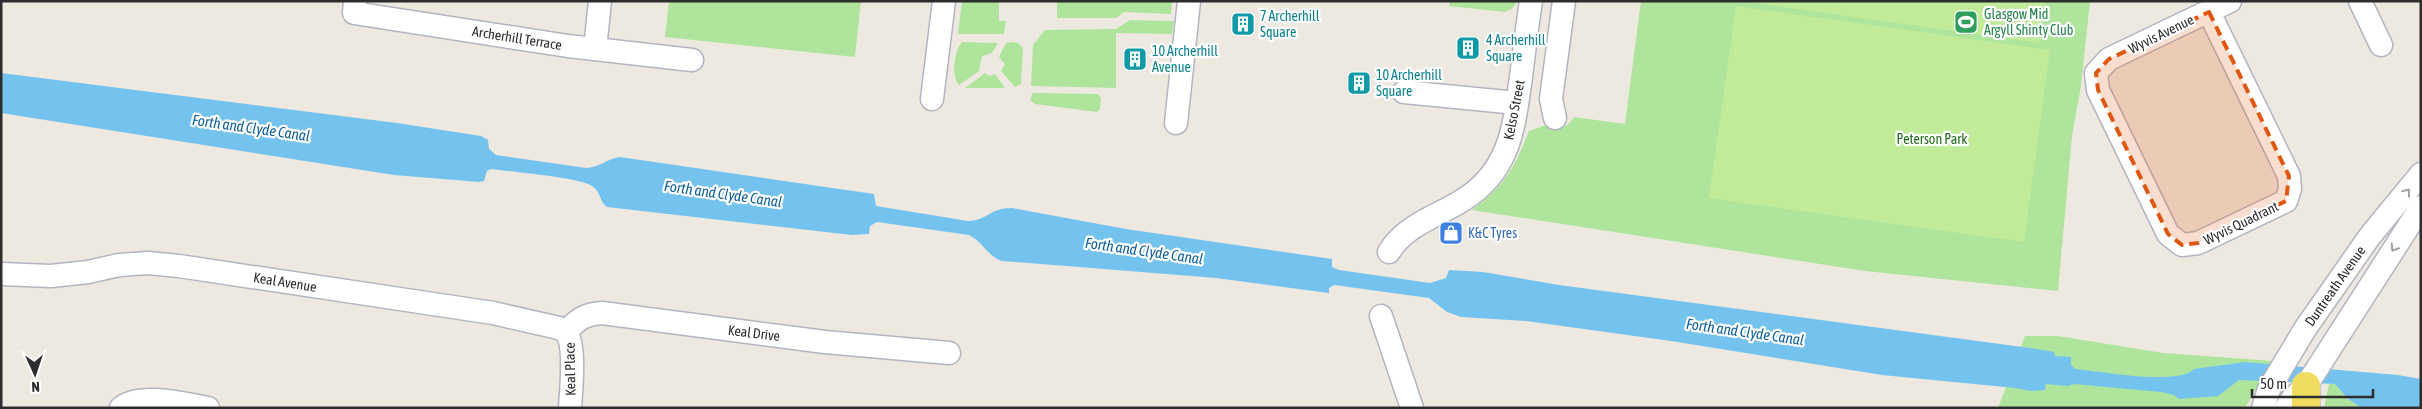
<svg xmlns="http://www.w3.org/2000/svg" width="2422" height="409" viewBox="0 0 2422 409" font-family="'Asap Condensed',sans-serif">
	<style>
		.green { fill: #afe49d }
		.pitch { fill: #c1eb99 }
		.water { fill: #74c3ef }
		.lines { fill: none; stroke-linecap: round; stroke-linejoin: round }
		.minor-casing { stroke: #b3b4c0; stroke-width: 25 }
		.major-casing { stroke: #c8c8c8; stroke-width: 30 }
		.minor { stroke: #fff; stroke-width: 22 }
		.major { stroke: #f1dc62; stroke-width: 28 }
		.oneway { stroke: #a0a0a0 }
		.marked { fill: #df570e; fill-opacity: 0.2; stroke: #df570e; stroke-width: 4; stroke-dasharray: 10 6; stroke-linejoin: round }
		.labels { text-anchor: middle; stroke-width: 4.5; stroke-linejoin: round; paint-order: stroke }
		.leisure-label { font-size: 14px; fill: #27864d; stroke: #fff; text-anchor: start }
		.culture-label { font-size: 14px; fill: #0d838f; stroke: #fff; text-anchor: start }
		.street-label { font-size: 14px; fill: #2d2d2d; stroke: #fff }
		.park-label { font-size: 14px; fill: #256c1b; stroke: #fff }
		.shop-label { font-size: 14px; fill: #366cbe; stroke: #fff; text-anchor: start }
		.water-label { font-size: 15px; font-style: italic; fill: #0e60a0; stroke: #fff }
	</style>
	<rect width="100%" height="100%" fill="#eee9e0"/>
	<g class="green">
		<polygon points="669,1 861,1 855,57 665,37"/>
		<polygon points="962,1 999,1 999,21 1006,21 1004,34 958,34"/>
		<polygon points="1057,1 1172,1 1171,14 1124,12 1116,18 1057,18"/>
		<polygon points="1450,1 1518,1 1512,9 1505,12 1449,6"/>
		<path d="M1641 1H2090L2081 86 2072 136 2058 291 1865 271 1472 210C1504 186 1514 169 1529 131L1546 125C1558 132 1567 128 1574 117L1625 124Z"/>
		<polygon points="1130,20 1174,21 1172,34 1116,33 1116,88 1031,86 1033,45 1045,30 1116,29"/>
		<path d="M962 42 998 43 992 53 982 56 979 71 959 85C951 77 954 51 962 42Z"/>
		<polygon points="1012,42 1018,43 1023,48 1021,84 1015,87 1001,71 1005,64 999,57 1006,43"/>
		<polygon points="985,73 989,76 995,74 1005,88 965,88"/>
		<polygon points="1033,93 1098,94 1101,98 1100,109 1097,112 1035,104 1030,100"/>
		<polygon points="2025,336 2058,336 2163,353 2273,361 2245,408 1998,408"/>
		<polygon points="2329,384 2335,384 2348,399 2362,408 2324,408"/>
	</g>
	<g class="pitch">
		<polygon points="1741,1 2046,1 2039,43"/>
		<polygon points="1736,6 2050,50 2024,242 1709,198"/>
	</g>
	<path class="water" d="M1 73 397 123 481 136 488 140 489 149 496 155 586 168C598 168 607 159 620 157L874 194 876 206 968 221C989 220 989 208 1012 208L1126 229 1332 259V267L1339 270 1430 283 1446 278 1449 270 1483 272 1559 285 2030 348 2054 352 2055 356 2071 357V365L2075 369C2098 371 2179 386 2194 369L2245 362 2398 375 2421 379V408H2362L2348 399 2335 384 2239 380 2218 396 2179 399 2174 395 2161 392 2074 384 2068 386 2046 384 2045 390 2031 391 2015 388 1882 375 1671 341 1526 321 1461 317 1447 312 1429 298 1334 285 1329 288V293L1216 278 1002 261C987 256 983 242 969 235L877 222 870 226 869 234 852 235 607 207C599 202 601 191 592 186 578 177 511 172 491 169L487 171 484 181 479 182 394 175 1 113Z"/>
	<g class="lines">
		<g class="minor-casing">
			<g id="minor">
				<polyline points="355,1 354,13 568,46 692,60"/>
				<polyline points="2360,1 2381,45"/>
				<polyline points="2209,12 2289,176 2290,189 2286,201 2198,243 2182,245 2168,234 2098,90 2096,73 2109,59 2230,1"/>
				<polyline points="595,49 600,1"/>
				<polyline points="1404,92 1517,103"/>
				<polyline points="932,99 944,1"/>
				<polyline points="1555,118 1551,99 1564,1"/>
				<polyline points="1176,123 1189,1"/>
				<path d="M1389 252C1405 225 1438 216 1463 200 1510 171 1514 127 1521 77 1524 52 1527 27 1531 1"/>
				<polyline points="1,274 51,276 88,272 119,265 148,263 179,266 493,313 559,328 566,332"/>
				<polyline points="1381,316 1412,408"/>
				<path d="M566 332C578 319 585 314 602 313L825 342 949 353"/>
				<path d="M566 332C576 345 571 391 570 408"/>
				<path d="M121 408C139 392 186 404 208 408"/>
				<polyline points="2263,408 2269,389 2305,329 2370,236 2421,174"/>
				<polyline points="2286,408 2293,398 2306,386 2421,207"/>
			</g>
		</g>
		<g class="major-casing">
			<polyline id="major" points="2306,408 2306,386"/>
		</g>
		<use href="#minor" class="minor"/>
		<use href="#major" class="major"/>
	</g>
	<defs><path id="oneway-chevron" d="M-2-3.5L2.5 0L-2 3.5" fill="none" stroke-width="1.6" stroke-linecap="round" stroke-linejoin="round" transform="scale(1.25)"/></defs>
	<g class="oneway">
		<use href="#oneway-chevron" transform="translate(2407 192) rotate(-53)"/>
		<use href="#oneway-chevron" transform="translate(2394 248) rotate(123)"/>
	</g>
	<path class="marked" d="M2209 12 2289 176 2286 201 2198 243 2182 245 2168 234 2098 90 2096 73 2109 59Z"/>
	<defs>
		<g id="stadium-square" transform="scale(1.25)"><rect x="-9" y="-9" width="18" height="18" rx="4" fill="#2e9e5b" stroke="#fff"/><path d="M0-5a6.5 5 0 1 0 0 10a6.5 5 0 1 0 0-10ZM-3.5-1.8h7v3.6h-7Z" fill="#fff"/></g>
		<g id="building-square" transform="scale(1.25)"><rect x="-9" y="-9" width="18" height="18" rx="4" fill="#0f9aa8" stroke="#fff"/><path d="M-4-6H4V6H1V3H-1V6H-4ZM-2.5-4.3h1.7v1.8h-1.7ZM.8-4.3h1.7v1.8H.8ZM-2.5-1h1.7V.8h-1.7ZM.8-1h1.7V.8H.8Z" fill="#fff"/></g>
		<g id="shop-square" transform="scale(1.25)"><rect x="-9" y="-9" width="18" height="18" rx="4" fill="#3f7fe0" stroke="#fff"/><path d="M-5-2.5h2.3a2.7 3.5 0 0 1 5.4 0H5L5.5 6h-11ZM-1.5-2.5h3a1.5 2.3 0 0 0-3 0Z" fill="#fff"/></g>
	</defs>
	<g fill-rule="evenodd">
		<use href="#stadium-square" x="1966" y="22"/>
		<use href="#building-square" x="1243" y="24"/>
		<use href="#building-square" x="1468" y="48"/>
		<use href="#building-square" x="1135" y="59"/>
		<use href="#building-square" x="1359" y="83"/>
		<use href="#shop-square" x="1451" y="233"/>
	</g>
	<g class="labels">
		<g class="leisure-label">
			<text x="1984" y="19">Glasgow Mid<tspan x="1984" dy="16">Argyll Shinty Club</tspan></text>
		</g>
		<g class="culture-label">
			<text x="1260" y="21">7 Archerhill<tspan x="1260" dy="16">Square</tspan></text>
			<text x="1486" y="45">4 Archerhill<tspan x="1486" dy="16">Square</tspan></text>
			<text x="1152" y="56">10 Archerhill<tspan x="1152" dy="16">Avenue</tspan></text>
			<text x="1376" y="80">10 Archerhill<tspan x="1376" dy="16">Square</tspan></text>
		</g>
		<g class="street-label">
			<text transform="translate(2161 34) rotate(-26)" y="5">Wyvis Avenue</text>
			<text transform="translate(517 38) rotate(9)" y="5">Archerhill Terrace</text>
			<text transform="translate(1514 110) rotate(-79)" y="5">Kelso Street</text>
			<text transform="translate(2241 223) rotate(-26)" y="5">Wyvis Quadrant</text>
			<text transform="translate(285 282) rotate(9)" y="5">Keal Avenue</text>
			<text transform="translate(2335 286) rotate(-55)" y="5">Duntreath Avenue</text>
			<text transform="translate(754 333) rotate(7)" y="5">Keal Drive</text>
			<text transform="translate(570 369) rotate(-91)" y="5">Keal Place</text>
		</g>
		<g class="park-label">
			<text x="1932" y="144">Peterson Park</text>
		</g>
		<g class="shop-label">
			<text x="1468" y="238">K&amp;C Tyres</text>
		</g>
		<g class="water-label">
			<text transform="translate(251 128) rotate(8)" y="5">Forth and Clyde Canal</text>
			<text transform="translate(723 194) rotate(8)" y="5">Forth and Clyde Canal</text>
			<text transform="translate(1144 251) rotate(8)" y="5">Forth and Clyde Canal</text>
			<text transform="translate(1745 332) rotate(8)" y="5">Forth and Clyde Canal</text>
		</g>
	</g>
	<rect width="2422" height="409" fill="none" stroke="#2d2d2d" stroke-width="5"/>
	<g transform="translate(35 374) rotate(177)" stroke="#ffffff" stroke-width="4" paint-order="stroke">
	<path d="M0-4L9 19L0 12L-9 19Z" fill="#2d2d2d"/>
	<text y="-8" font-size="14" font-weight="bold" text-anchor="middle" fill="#2d2d2d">N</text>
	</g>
	<path d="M2252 389v8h121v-8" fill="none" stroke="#2d2d2d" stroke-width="2.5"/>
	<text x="2260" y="389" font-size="15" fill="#2d2d2d" stroke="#ffffff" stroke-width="4" paint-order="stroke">50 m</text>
</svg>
